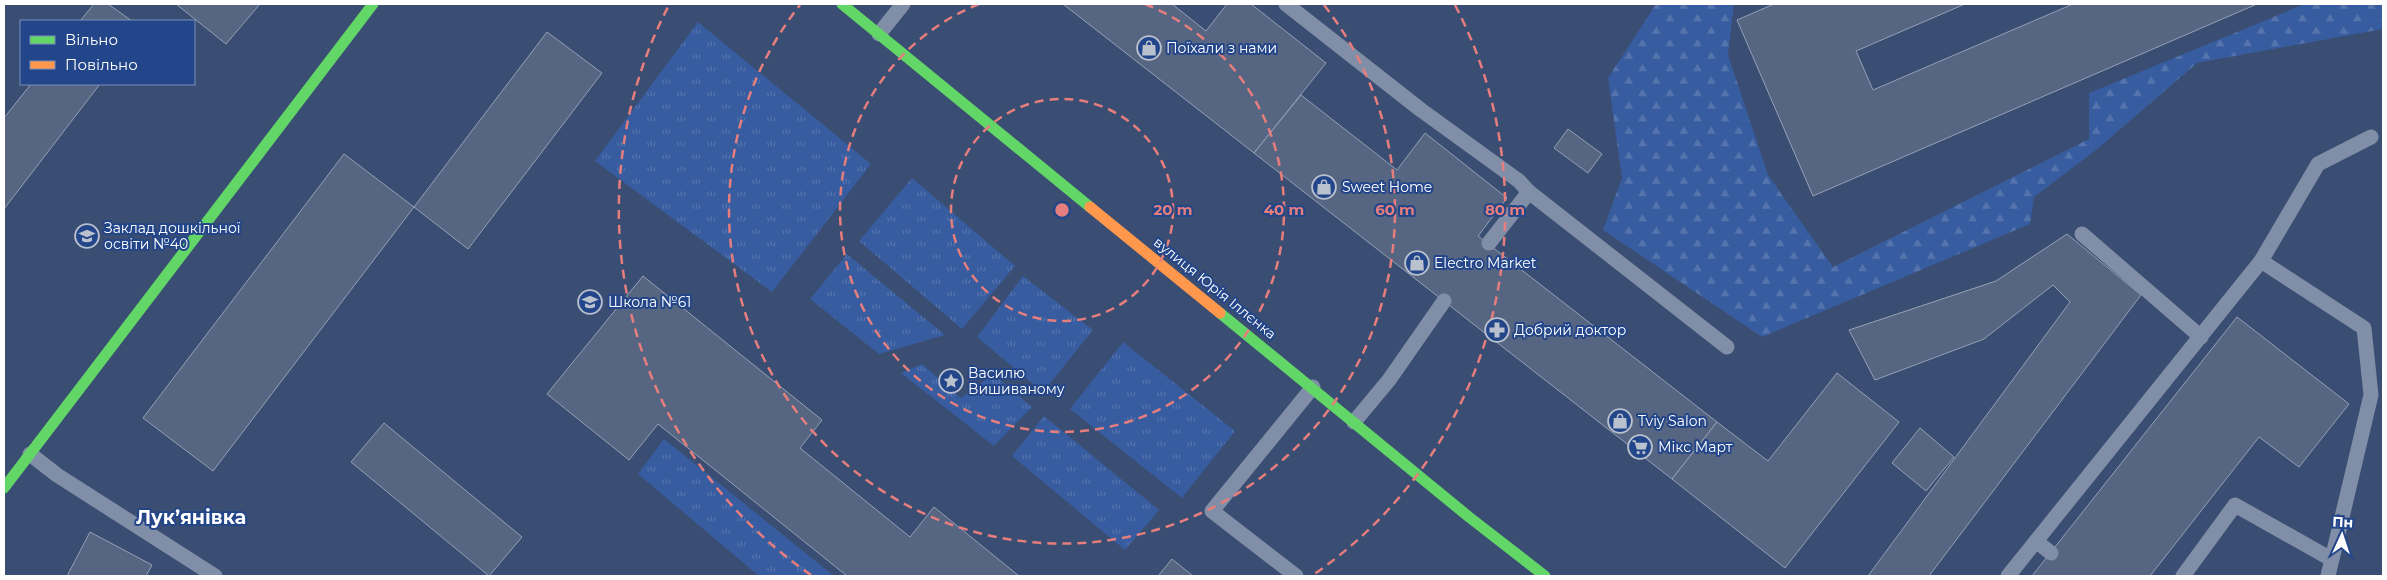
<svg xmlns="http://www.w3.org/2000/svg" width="2387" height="580" viewBox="0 0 2387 580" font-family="Montserrat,sans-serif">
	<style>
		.grass { fill: url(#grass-tufts) }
		.forest { fill: url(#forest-firs) }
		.building { fill: #566582; stroke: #95a0b5 }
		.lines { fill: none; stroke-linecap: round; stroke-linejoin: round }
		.lane { stroke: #818ea7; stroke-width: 15 }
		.fast { stroke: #63d668; stroke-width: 11 }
		.slow { stroke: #ff974d; stroke-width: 11 }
		.ring { fill: none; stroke: #e67e7e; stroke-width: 2.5; stroke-dasharray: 9 6 }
		.labels { text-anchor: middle; stroke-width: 4; stroke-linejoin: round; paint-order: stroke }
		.poi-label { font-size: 14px; fill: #fff; stroke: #234589; text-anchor: start }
		.street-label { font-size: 14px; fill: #fff; stroke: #234589 }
		.district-label { font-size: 19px; font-weight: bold; fill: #fff; stroke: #234589 }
		.centre { fill: #e67e7e; stroke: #234589; stroke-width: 2.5 }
		.ring-label { font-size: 15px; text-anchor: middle; font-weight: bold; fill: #e67e7e; stroke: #234589; stroke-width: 4; stroke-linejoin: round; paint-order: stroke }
	</style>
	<defs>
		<pattern id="grass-tufts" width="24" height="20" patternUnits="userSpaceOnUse" patternTransform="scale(1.25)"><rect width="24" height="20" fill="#375c9f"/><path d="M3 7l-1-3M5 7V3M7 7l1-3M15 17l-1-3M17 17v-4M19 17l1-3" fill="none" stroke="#5574ad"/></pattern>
		<pattern id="forest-firs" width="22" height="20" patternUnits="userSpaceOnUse" patternTransform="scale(1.25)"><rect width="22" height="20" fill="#375c9f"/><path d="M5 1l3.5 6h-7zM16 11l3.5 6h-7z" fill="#5574ad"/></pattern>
	</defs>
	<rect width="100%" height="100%" fill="#3a4d72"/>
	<g class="grass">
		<polygon points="698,22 871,164 772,292 595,161"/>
		<polygon points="912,178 1015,266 962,329 859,241"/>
		<polygon points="847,254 945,335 879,354 810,299"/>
		<polygon points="1023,276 1093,330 1043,392 977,337"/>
		<polygon points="1123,342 1235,431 1182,498 1070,409"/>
		<polygon points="922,364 961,398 993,374 1032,407 994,446 901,373"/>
		<polygon points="1044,416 1159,510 1125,550 1012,456"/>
		<polygon points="664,439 834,576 759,576 638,474"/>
	</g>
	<polygon class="forest" points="1656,4 1734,4 1728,55 1768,175 1833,267 2089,139 2089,93 2305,4 2383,4 2383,29 2197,63 2096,150 2034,197 2030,224 1762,337 1603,230 1622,178 1608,78"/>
	<g class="building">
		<polygon points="94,4 108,4 132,21 80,21"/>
		<polygon points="176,4 260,4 226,44"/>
		<polygon points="1063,4 1172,4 1206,31 1227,4 1251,4 1326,63 1254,153"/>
		<polygon points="1774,4 1965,4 1856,51 1873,90 2073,4 2257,4 1813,196 1737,20"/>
		<polygon points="547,32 602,73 468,249 414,207"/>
		<polygon points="31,84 100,84 4,209 4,118"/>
		<polygon points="1301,95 1397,170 1425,133 1507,198 1478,236 1717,422 1672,479 1254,153"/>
		<polygon points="1568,129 1602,154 1588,173 1554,148"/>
		<polygon points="344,154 414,207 213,471 143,418"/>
		<polygon points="2067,234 2141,295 1929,576 1868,576 2070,302 2053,285 1984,339 1875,380 1849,330 1996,281"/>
		<polygon points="643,276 822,420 800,448 910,537 934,507 1019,576 847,576 658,424 629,460 547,394"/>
		<polygon points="2237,317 2349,404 2299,467 2259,437 2150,576 2032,576"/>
		<polygon points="1837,373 1899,422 1785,568 1672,479 1717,422 1768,461"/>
		<polygon points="384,423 522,537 489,576 351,462"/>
		<polygon points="1920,428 1954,457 1926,491 1892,463"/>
		<polygon points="90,532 152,565 146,576 67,576"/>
		<polygon points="1172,559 1193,576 1158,576"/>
	</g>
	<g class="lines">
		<g class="lane">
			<polyline points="1286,4 1421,110 1519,181 1529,192 1727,347"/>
			<polyline points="879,34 903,4"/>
			<polyline points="2082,234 2201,337"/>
			<polyline points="1489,243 1529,192"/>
			<polyline points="2261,261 2318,164 2371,137"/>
			<polyline points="1354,422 1389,380 1444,301"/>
			<polyline points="30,454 57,475 215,576"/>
			<polyline points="2036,541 2051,553"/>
			<polyline points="1296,576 1212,511 1313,387"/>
			<polyline points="2008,576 2261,261 2364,328 2371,395 2328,576"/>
			<polyline points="2183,576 2235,505 2331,559"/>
		</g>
		<g class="fast">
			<polyline points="842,4 1090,207"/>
			<polyline points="1220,313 1469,517 1545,576"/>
			<polyline points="4,488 373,4"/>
		</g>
		<polyline class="slow" points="1090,207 1220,313"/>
	</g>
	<g class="ring">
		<circle cx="1062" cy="210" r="111"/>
		<path d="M1145 4A222 222 0 1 1 979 4"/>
		<path d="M1324 5A333 333 0 1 1 800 5"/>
		<path d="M811 575A443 443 0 0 1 669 5M1455 5A443 443 0 0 1 1313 575"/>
	</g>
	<defs>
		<g id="shop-ring" transform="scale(1.25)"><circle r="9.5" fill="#234589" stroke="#bac1ce" stroke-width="1.5"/><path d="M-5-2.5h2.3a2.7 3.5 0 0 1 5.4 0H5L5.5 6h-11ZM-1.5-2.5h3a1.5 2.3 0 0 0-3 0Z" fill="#bac1ce"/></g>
		<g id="school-ring" transform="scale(1.25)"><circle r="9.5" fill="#234589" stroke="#bac1ce" stroke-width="1.5"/><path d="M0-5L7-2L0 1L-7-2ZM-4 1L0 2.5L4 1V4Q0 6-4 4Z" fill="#bac1ce"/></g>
		<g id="pharmacy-ring" transform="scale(1.25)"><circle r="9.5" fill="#234589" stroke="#bac1ce" stroke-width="1.5"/><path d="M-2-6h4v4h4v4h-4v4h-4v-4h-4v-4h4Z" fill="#bac1ce"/></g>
		<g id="sight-ring" transform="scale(1.25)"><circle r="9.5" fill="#234589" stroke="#bac1ce" stroke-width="1.5"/><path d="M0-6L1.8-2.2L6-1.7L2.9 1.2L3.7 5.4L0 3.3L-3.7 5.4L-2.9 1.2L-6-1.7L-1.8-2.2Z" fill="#bac1ce"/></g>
		<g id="supermarket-ring" transform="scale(1.25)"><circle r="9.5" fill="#234589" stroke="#bac1ce" stroke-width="1.5"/><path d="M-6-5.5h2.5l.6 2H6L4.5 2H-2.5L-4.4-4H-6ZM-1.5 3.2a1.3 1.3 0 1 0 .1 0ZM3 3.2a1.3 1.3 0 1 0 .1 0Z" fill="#bac1ce"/></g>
	</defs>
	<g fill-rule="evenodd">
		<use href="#shop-ring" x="1149" y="48"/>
		<use href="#shop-ring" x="1324" y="187"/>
		<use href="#school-ring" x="87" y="236"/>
		<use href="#shop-ring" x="1417" y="263"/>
		<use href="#school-ring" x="590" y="302"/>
		<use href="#pharmacy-ring" x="1497" y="330"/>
		<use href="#sight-ring" x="951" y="381"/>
		<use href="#shop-ring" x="1620" y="421"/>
		<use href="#supermarket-ring" x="1640" y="447"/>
	</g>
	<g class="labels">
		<g class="poi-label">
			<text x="1166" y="53">Поїхали з нами</text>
			<text x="1342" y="192">Sweet Home</text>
			<text x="104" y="233">Заклад дошкільної<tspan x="104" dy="16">освіти №40</tspan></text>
			<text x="1434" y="268">Electro Market</text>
			<text x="608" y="307">Школа №61</text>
			<text x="1514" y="335">Добрий доктор</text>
			<text x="968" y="378">Василю<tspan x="968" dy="16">Вишиваному</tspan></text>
			<text x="1638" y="426">Tviy Salon</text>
			<text x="1658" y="452">Мікс Март</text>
		</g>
		<g class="street-label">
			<text transform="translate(1215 288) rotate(39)" y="5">вулиця Юрія Іллєнка</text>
		</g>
		<g class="district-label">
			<text x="191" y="524">Лукʼянівка</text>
		</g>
	</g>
	<circle cx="1062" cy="210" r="8" class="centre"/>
	<g class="ring-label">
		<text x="1173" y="215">20 m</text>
		<text x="1284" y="215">40 m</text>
		<text x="1395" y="215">60 m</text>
		<text x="1505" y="215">80 m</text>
	</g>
	<rect width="2387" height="580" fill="none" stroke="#ffffff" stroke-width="10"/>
	<rect x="20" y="20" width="175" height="65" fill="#234589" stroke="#7b8fb8"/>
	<rect x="30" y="36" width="25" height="8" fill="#63d668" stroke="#7b8fb8"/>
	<text x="65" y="45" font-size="15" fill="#ffffff">Вільно</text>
	<rect x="30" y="61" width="25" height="8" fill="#ff974d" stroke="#7b8fb8"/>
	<text x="65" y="70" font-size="15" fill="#ffffff">Повільно</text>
	<g transform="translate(2342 535) rotate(3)" stroke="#234589" stroke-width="4" paint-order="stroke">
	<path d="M0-4L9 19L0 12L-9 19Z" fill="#ffffff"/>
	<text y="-8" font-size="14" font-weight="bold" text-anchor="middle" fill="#ffffff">Пн</text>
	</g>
</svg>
